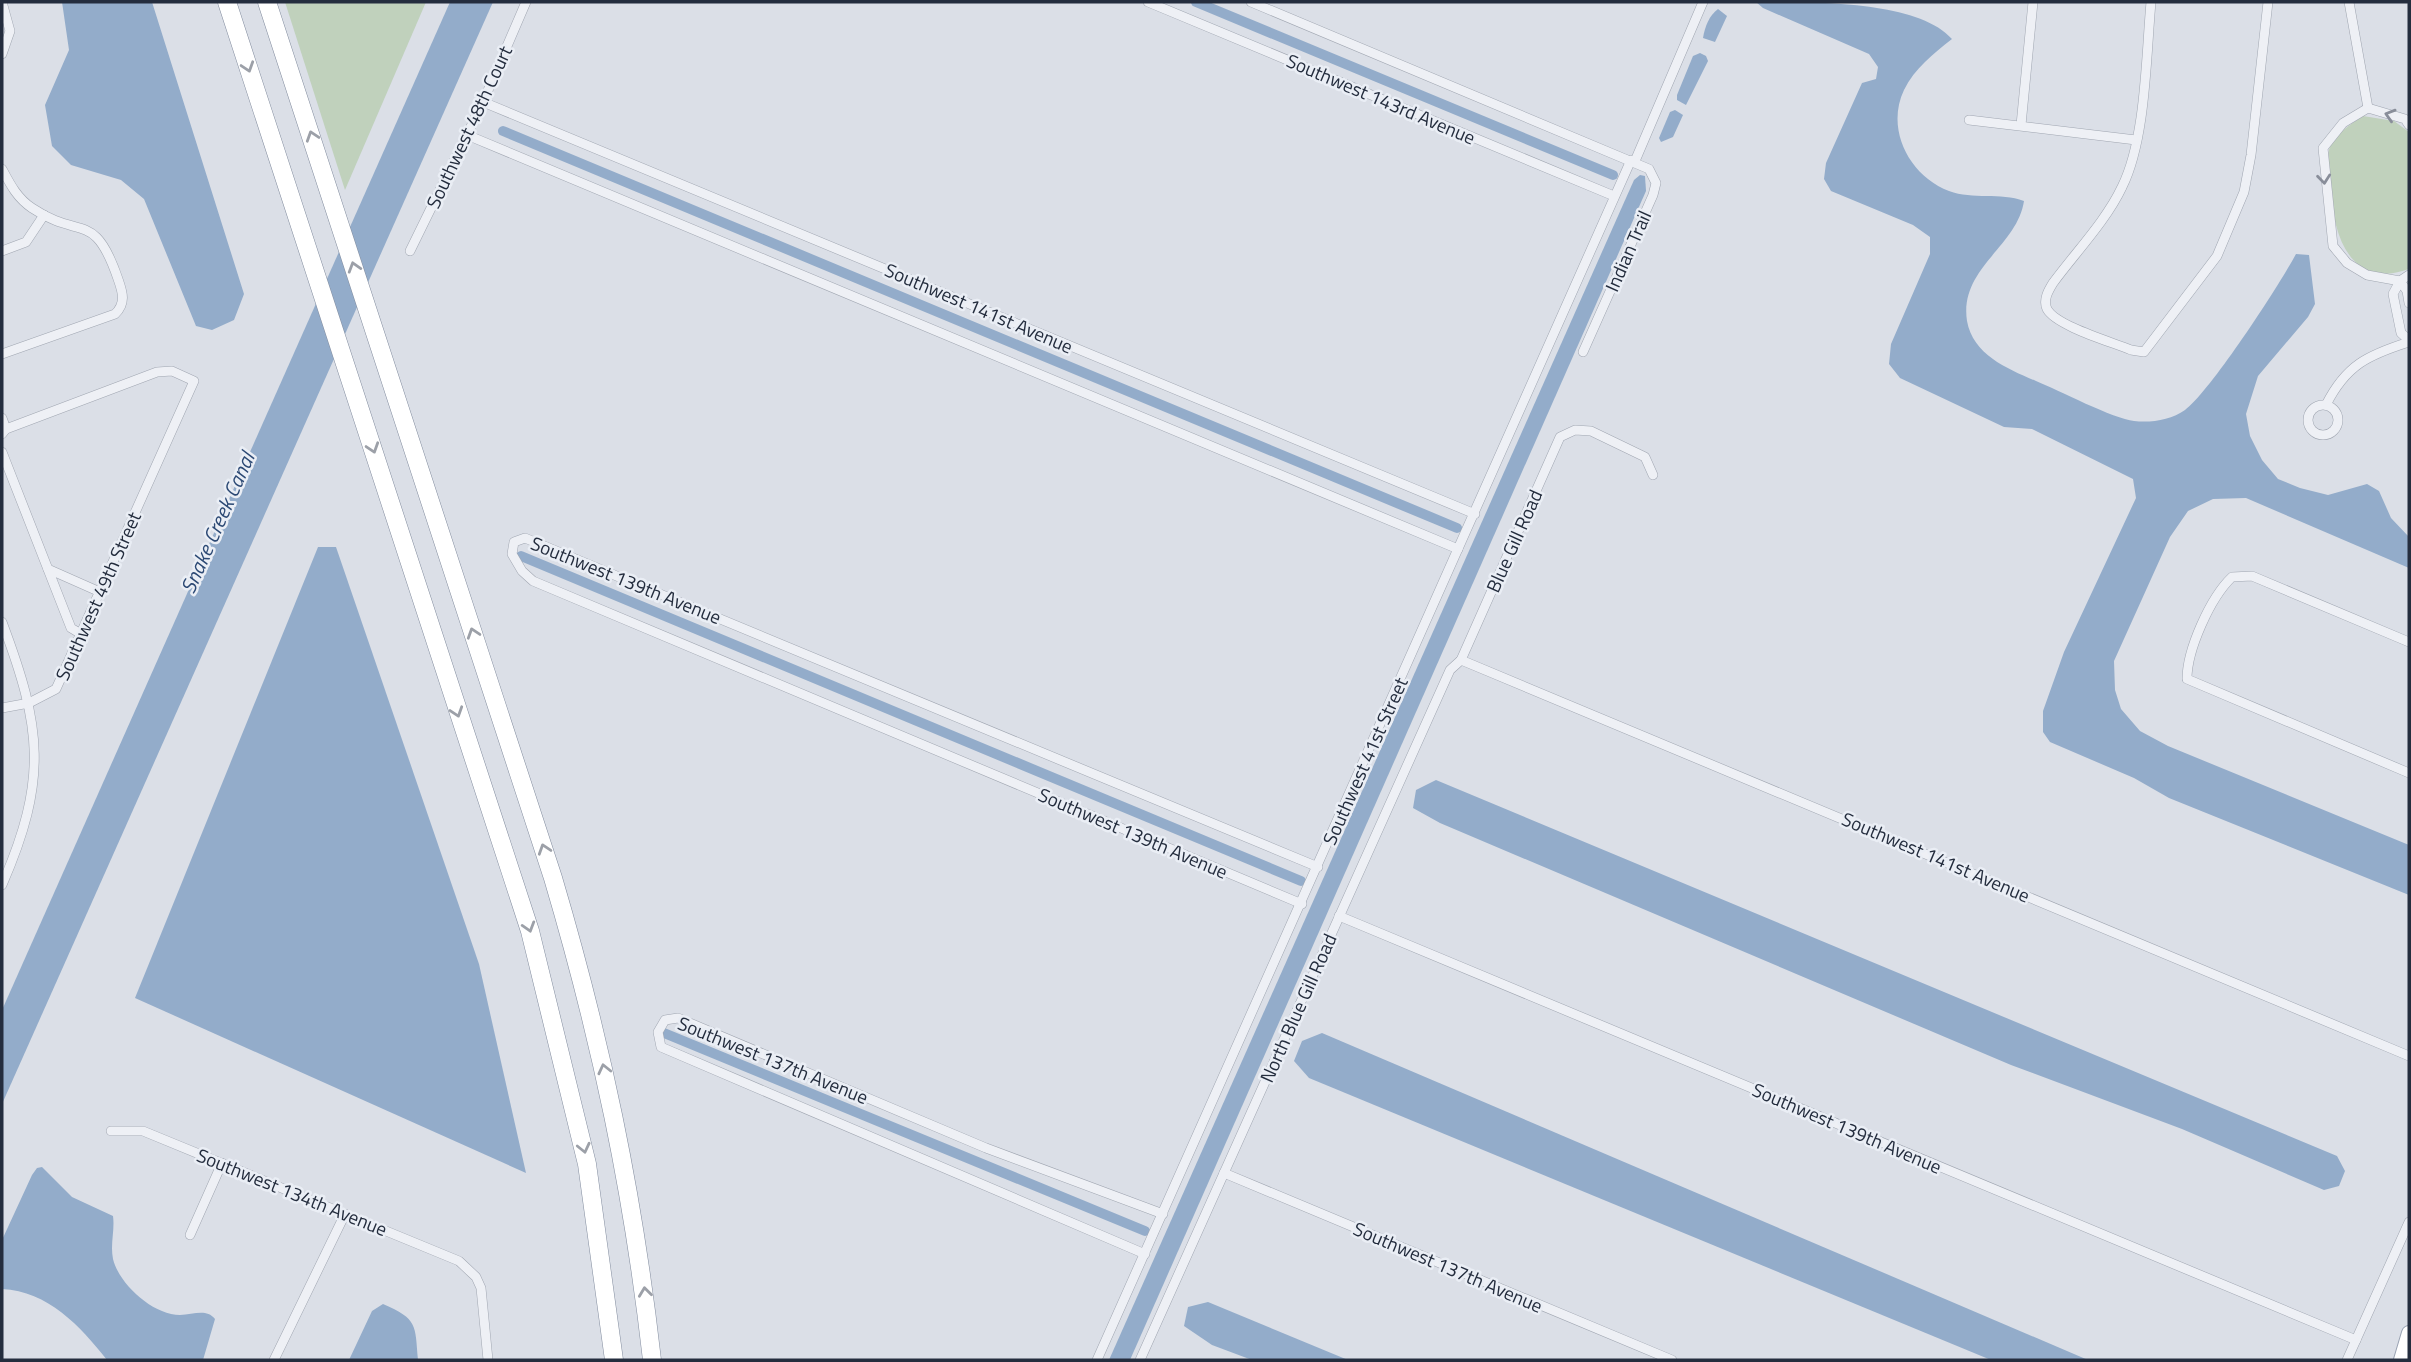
<svg xmlns="http://www.w3.org/2000/svg" width="2411" height="1362" viewBox="0 0 2411 1362" font-family="'Titillium Web',sans-serif">
	<style>
		.green { fill: #c0d1bc }
		.water { fill: #93acca }
		.lines { fill: none; stroke-linecap: round; stroke-linejoin: round }
		.canal { stroke: #93acca; stroke-width: 10 }
		.street-casing { stroke: #a0a6b1; stroke-width: 10 }
		.primary-casing { stroke: #9aa3b3; stroke-width: 16 }
		.highway-casing { stroke: #828c9e; stroke-width: 19 }
		.street { stroke: #eef0f5; stroke-width: 9 }
		.primary { stroke: #fff; stroke-width: 14 }
		.highway { stroke: #fff; stroke-width: 18 }
		.oneway { stroke: #9ca0a8 }
		.oneway2 { stroke: #898e9a }
		.labels { text-anchor: middle; stroke-width: 5; stroke-linejoin: round; paint-order: stroke }
		.street-label { font-size: 19px; fill: #242d3e; stroke: #eaeef5 }
		.water-label { font-size: 21px; font-style: italic; fill: #2c4974; stroke: #eaeef5 }
	</style>
	<rect width="100%" height="100%" fill="#dbdfe7"/>
	<g class="green">
		<polygon points="285,2 426,2 345,190"/>
		<path d="M2363 116 2394 121 2409 132V269C2350 290 2334 236 2330 189 2329 176 2326 163 2329 150 2334 134 2350 125 2363 116Z"/>
	</g>
	<g class="water">
		<polygon points="62,2 152,2 244,294 234,320 212,330 196,326 144,199 121,180 71,165 52,146 45,105 69,50"/>
		<polygon points="450,2 493,2 2,1104 2,1010"/>
		<path d="M1756 2C1811 2 1918 0 1952 39 1933 54 1915 68 1904 90 1885 130 1910 176 1949 191 1973 200 2000 192 2024 201 2017 247 1959 268 1967 321 1973 355 2008 369 2036 381 2058 390 2114 419 2134 421 2151 423 2171 420 2185 410 2210 392 2280 284 2296 254L2309 255 2315 304 2308 317 2258 376 2246 414 2250 436 2262 460 2278 479 2300 488 2328 495 2367 484 2379 491 2391 518 2409 537V568L2246 498 2213 499 2188 511 2170 537 2114 661 2115 690 2121 709 2140 731 2168 746 2409 845V895L2169 798 2134 778 2050 742 2043 732V711L2064 652 2136 498 2133 479 2032 429 2004 427 1900 378 1889 364 1891 344 1930 254V237L1913 225 1831 191 1824 179 1826 163 1862 83 1876 79 1878 67 1869 54 1763 8Z"/>
		<path d="M1718 9 1727 16 1715 42 1703 38C1705 26 1709 16 1718 9Z"/>
		<polygon points="1700,53 1706,56 1708,61 1686,105 1677,100 1677,95 1693,56"/>
		<polygon points="1675,110 1683,115 1673,137 1661,142 1659,138 1670,112"/>
		<polygon points="1640,175 1645,176 1646,191 1130,1360 1109,1360 1634,180"/>
		<polygon points="318,547 336,547 479,964 526,1173 135,998"/>
		<polygon points="1436,780 2337,1156 2345,1171 2339,1186 2324,1190 2182,1129 2011,1065 1440,823 1413,808 1416,790"/>
		<polygon points="1322,1033 2088,1360 1991,1360 1309,1078 1294,1061 1302,1041"/>
		<path d="M42 1167 72 1197 113 1216C115 1230 110 1244 113 1259 119 1284 153 1315 180 1315 193 1315 206 1308 215 1319L203 1360H107C80 1326 48 1291 2 1289V1240L32 1175 37 1168Z"/>
		<polygon points="1208,1302 1348,1360 1252,1360 1212,1345 1184,1326 1188,1307"/>
		<path d="M383 1304C418 1319 415 1325 418 1360H349L372 1311Z"/>
	</g>
	<g class="lines">
		<g class="canal">
			<polyline points="1196,2 1613,175"/>
			<polyline points="503,131 1457,528"/>
			<polyline points="521,556 1301,881"/>
			<polyline points="664,1033 1145,1231"/>
		</g>
		<g class="street-casing">
			<g id="street">
				<polyline points="2,2 10,31 2,54"/>
				<polyline points="1148,2 1614,196"/>
				<polyline points="1251,2 1649,169 1656,183 1653,195 1583,352"/>
				<path d="M2151 2C2146 56 2146 139 2122 187 2106 221 2075 253 2053 283 2048 291 2043 300 2047 309 2056 326 2112 342 2131 350L2144 352 2217 256 2244 192 2251 155 2268 2"/>
				<polyline points="2349,2 2368,108"/>
				<polyline points="483,102 1475,514"/>
				<polyline points="1969,120 2136,140"/>
				<polyline points="2021,125 2033,2"/>
				<polyline points="2409,125 2405,119 2368,108 2343,123 2323,148 2333,246 2347,263 2367,275 2400,281 2409,275"/>
				<polyline points="467,135 1458,549"/>
				<polyline points="1635,161 1703,2"/>
				<path d="M2 169C10 184 17 198 32 208 81 241 94 209 118 279 123 293 126 303 115 314L2 354"/>
				<polyline points="2,251 26,242 44,215"/>
				<polyline points="410,251 483,102 526,2"/>
				<polyline points="2409,303 2407,291 2400,281 2393,294 2401,333 2409,340"/>
				<circle cx="2323" cy="420" r="15"/>
				<path d="M2326 405C2346 365 2368 355 2409 342"/>
				<polyline points="2,418 6,429"/>
				<polyline points="2,434 6,429 157,372 172,371 194,381 56,689 29,703 2,708"/>
				<polyline points="2,452 71,628 81,634"/>
				<polyline points="48,569 100,592"/>
				<path d="M2 622C42 728 48 779 2 885"/>
				<path d="M2409 642 2252 576 2232 577C2210 598 2187 650 2187 679L2409 773"/>
				<polyline points="1461,660 2409,1056"/>
				<polyline points="1302,904 533,581 522,571 512,554 514,542 525,538 1318,867"/>
				<polyline points="1339,916 2356,1340"/>
				<polyline points="111,1131 143,1131 459,1261 476,1277 481,1288 488,1360"/>
				<polyline points="1224,1173 1672,1360"/>
				<polyline points="190,1235 222,1163"/>
				<polyline points="1145,1254 661,1047 658,1032 665,1020 678,1018 986,1148 1163,1214"/>
				<polyline points="274,1360 345,1214"/>
				<polyline points="1097,1360 1631,160"/>
				<polyline points="1140,1360 1450,670 1461,660 1560,437 1575,430 1591,431 1645,457 1653,475"/>
				<polyline points="2347,1360 2409,1222"/>
			</g>
		</g>
		<g class="primary-casing">
			<polyline id="primary" points="2401,1360 2409,1333"/>
		</g>
		<g class="highway-casing">
			<g id="highway">
				<polyline points="227,2 530,931 587,1164 614,1360"/>
				<path d="M267 2 553 878C601 1040 633 1192 652 1360"/>
			</g>
		</g>
		<use href="#street" class="street"/>
		<use href="#primary" class="primary"/>
		<use href="#highway" class="highway"/>
	</g>
	<defs><path id="oneway-chevron" d="M-2-3.5L2.5 0L-2 3.5" fill="none" stroke-width="1.6" stroke-linecap="round" stroke-linejoin="round" transform="scale(1.75)"/></defs>
	<g class="oneway">
		<use href="#oneway-chevron" transform="translate(248 67) rotate(72)"/>
		<use href="#oneway-chevron" transform="translate(312 136) rotate(-108)"/>
		<use href="#oneway-chevron" transform="translate(354 267) rotate(-107)"/>
		<use href="#oneway-chevron" transform="translate(373 448) rotate(72)"/>
		<use href="#oneway-chevron" transform="translate(473 633) rotate(-108)"/>
		<use href="#oneway-chevron" transform="translate(457 712) rotate(72)"/>
		<use href="#oneway-chevron" transform="translate(544 849) rotate(-108)"/>
		<use href="#oneway-chevron" transform="translate(529 927) rotate(73)"/>
		<use href="#oneway-chevron" transform="translate(604 1069) rotate(-103)"/>
		<use href="#oneway-chevron" transform="translate(584 1148) rotate(77)"/>
		<use href="#oneway-chevron" transform="translate(645 1292) rotate(-97)"/>
	</g>
	<g class="oneway2">
		<use href="#oneway-chevron" transform="translate(2390 115) rotate(-163)"/>
		<use href="#oneway-chevron" transform="translate(2324 179) rotate(84)"/>
	</g>
	<g class="labels">
		<g class="street-label">
			<text transform="translate(1381 99) rotate(23)" y="7">Southwest 143rd Avenue</text>
			<text transform="translate(469 127) rotate(-65)" y="7">Southwest 48th Court</text>
			<text transform="translate(1628 251) rotate(-66)" y="7">Indian Trail</text>
			<text transform="translate(979 308) rotate(23)" y="7">Southwest 141st Avenue</text>
			<text transform="translate(1514 541) rotate(-66)" y="7">Blue Gill Road</text>
			<text transform="translate(626 580) rotate(22)" y="7">Southwest 139th Avenue</text>
			<text transform="translate(98 596) rotate(-66)" y="7">Southwest 49th Street</text>
			<text transform="translate(1365 761) rotate(-66)" y="7">Southwest 41st Street</text>
			<text transform="translate(1133 833) rotate(23)" y="7">Southwest 139th Avenue</text>
			<text transform="translate(1936 857) rotate(23)" y="7">Southwest 141st Avenue</text>
			<text transform="translate(1298 1008) rotate(-66)" y="7">North Blue Gill Road</text>
			<text transform="translate(773 1060) rotate(22)" y="7">Southwest 137th Avenue</text>
			<text transform="translate(1847 1128) rotate(23)" y="7">Southwest 139th Avenue</text>
			<text transform="translate(292 1192) rotate(22)" y="7">Southwest 134th Avenue</text>
			<text transform="translate(1448 1267) rotate(23)" y="7">Southwest 137th Avenue</text>
		</g>
		<g class="water-label">
			<text transform="translate(218 523) rotate(-66)" y="7">Snake Creek Canal</text>
		</g>
	</g>
	<rect width="2411" height="1362" fill="none" stroke="#242d3e" stroke-width="7"/>
</svg>
